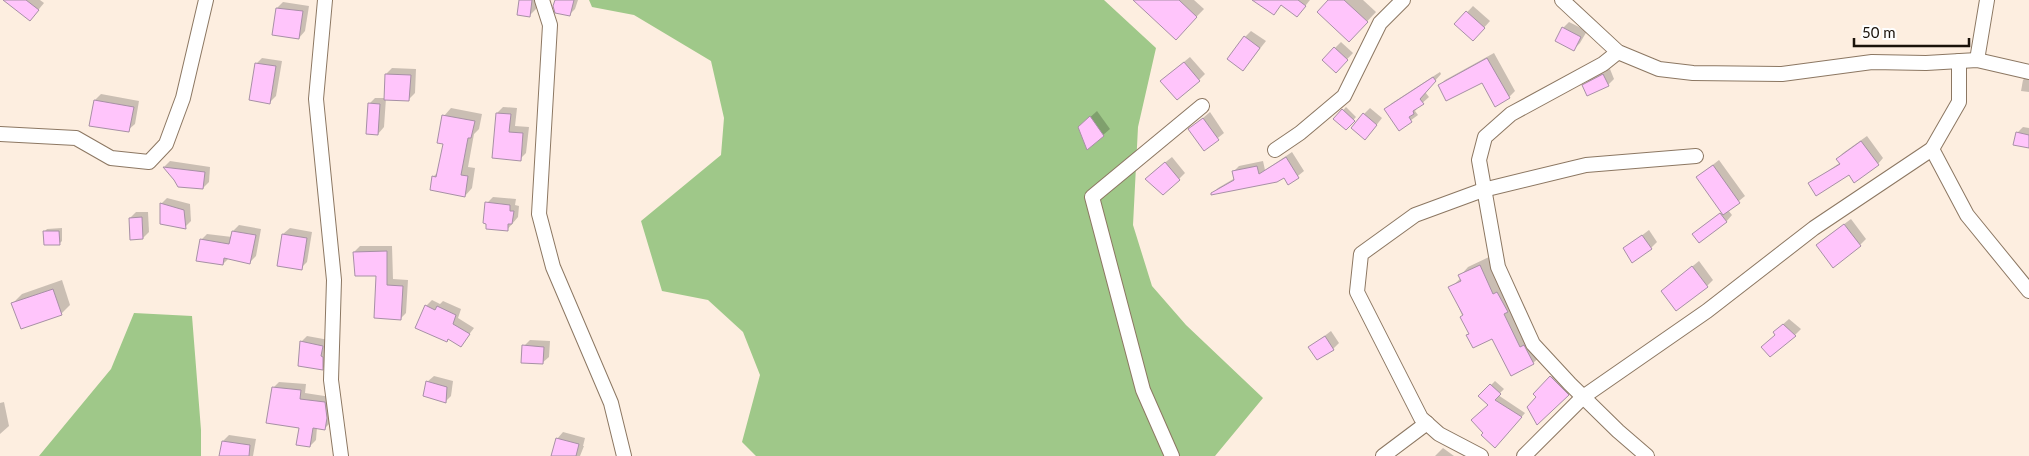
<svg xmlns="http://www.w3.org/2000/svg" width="2029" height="456" viewBox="0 0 2029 456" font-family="Lato,sans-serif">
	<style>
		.forest { fill: #9fc889 }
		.shadow { fill: #0003 }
		.building { fill: #ffc5fb; stroke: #a790a5 }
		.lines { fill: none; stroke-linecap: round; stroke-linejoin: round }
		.street-casing { stroke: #8c7762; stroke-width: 16 }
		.street { stroke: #fff; stroke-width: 14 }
	</style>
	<rect width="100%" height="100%" fill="#fdeee0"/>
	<g class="forest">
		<polygon points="589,0 1104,0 1156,48 1138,127 1133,225 1152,286 1186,325 1263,398 1215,456 756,456 742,442 760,375 743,332 708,300 662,291 641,221 721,155 724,118 711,61 634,15 592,7"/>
		<polygon points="134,313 192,316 201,430 201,456 39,456 111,369"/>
	</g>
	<g class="shadow">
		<polygon points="15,0 40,0 44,3 30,20"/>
		<polygon points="520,0 537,0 536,9 530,15"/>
		<polygon points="556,0 578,0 575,9 569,15"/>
		<polygon points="1135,0 1194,0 1204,9 1176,38"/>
		<polygon points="1267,0 1310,0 1302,10"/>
		<polygon points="1330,0 1363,0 1376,12 1358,31"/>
		<polygon points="283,2 309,6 305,31 299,38 277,8"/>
		<polygon points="1473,6 1490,21 1473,40 1456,24"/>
		<polygon points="1569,22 1587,31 1580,43 1573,50 1563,28"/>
		<polygon points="1251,31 1266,41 1243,70 1245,37"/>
		<polygon points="1341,42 1353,53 1336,71 1323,60"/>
		<polygon points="1494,53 1515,91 1509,97 1482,81 1439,86 1445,80"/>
		<polygon points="1190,57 1205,74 1199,80 1168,75"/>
		<polygon points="262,58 282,61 276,96 270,102 256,64"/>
		<polygon points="392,68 416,69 415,93 409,99 386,98 384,127 378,134 369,104 375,98 385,98 386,74"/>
		<polygon points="1610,69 1614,79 1608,85 1584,85 1590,79"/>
		<polygon points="1440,72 1441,74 1425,92 1429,97 1419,106 1415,111 1418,115 1399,129 1386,109 1392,103"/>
		<polygon points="2029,74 2029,92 2021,91 2023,80"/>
		<polygon points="101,94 139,101 135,124 128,130 95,100"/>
		<polygon points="503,107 517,108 515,126 529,127 526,153 520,159 497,113"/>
		<polygon points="1346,107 1356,117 1346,128 1335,119"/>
		<polygon points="451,108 482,114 479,129 474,134 468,167 475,168 472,188 465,196 433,177 438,172 444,143 444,116"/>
		<polygon points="1370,108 1382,118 1371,132 1364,114"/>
		<polygon points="1097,111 1110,129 1088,148 1086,121"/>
		<polygon points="1210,112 1224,133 1204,149 1190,129"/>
		<polygon points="2023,127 2029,128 2029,147 2017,133"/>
		<polygon points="1867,136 1883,158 1878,164 1854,181 1849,174 1809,184 1841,162 1838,159 1843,153"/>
		<polygon points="1292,152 1304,171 1289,183 1284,176 1212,194 1218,188 1235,178 1233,172 1239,166 1263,161 1265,170"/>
		<polygon points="1172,157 1185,173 1179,179 1152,173"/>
		<polygon points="1719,160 1745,196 1728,210 1732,215 1726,222 1700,228 1722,212 1697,177"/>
		<polygon points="170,161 210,167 209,182 203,188 175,179 164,167"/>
		<polygon points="493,197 516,199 515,205 519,206 518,217 507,230 487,203"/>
		<polygon points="167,198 190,204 191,221 185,227 161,204"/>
		<polygon points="136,212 148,212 149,232 143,238 130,218"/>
		<polygon points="1851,219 1866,239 1860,245 1824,239"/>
		<polygon points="239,225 261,229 256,256 250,262 229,258 223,264 201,240 207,234 232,237 233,231"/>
		<polygon points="62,228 62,241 59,244 44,232 47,229"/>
		<polygon points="290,228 312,232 307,262 301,268 283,234"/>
		<polygon points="1649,230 1657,242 1651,248 1624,249"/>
		<polygon points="360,246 392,246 393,279 408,280 406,313 400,319 377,275 354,252"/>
		<polygon points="1489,257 1502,286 1542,355 1533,363 1492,338 1470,333 1450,288 1461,278 1460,276 1468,267"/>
		<polygon points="1699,261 1713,280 1707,286 1662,291"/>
		<polygon points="62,280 70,305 61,314 13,303 22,294"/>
		<polygon points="432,300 440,304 443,301 461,309 458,318 474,328 461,345 449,338 447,340 426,306"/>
		<polygon points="1789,319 1801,329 1795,335 1776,334 1781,326"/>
		<polygon points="1331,331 1339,343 1333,349 1310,347"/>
		<polygon points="307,336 329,340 328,363 322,369 301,342"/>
		<polygon points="530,340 550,341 549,357 542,363 524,346"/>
		<polygon points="1557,371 1574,388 1568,394 1538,397 1534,394"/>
		<polygon points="434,376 453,381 451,396 445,402 427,382"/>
		<polygon points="1495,381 1504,389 1498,395 1525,413 1499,443 1484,433 1489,405 1480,396"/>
		<polygon points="279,382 306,384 305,393 331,397 331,422 325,428 317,427 316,440 310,446 300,427 273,388"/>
		<polygon points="4,402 9,426 0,434 0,403"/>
		<polygon points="563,432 585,438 583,446 584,446 580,456 552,456 557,439"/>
		<polygon points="229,435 256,439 253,456 221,456 223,441"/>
		<polygon points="1443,448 1454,456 1435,456"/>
	</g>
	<g class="building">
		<polygon points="3,0 26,0 39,10 30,21"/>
		<polygon points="519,0 532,0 530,17 517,15"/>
		<polygon points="555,0 574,0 570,16 555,13 553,6"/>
		<polygon points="1133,0 1179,0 1197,17 1176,40"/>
		<polygon points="1252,0 1298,0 1306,6 1297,17 1281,5 1274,15"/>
		<polygon points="1328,0 1344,0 1368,22 1349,42 1317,12"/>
		<polygon points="276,8 303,11 299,39 272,35"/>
		<polygon points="1466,11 1485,28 1473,41 1454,24"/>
		<polygon points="1562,27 1581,37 1574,51 1555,41"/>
		<polygon points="1244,36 1260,48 1243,71 1227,59"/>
		<polygon points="1334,47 1348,60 1336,73 1322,60"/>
		<polygon points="1487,58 1510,98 1495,107 1482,83 1446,101 1438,85"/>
		<polygon points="1184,62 1200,81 1177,100 1160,81"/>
		<polygon points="255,63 276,66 270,104 249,100"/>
		<polygon points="385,74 411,75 409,101 384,100"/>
		<polygon points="1603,74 1609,86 1587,96 1582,85"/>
		<polygon points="1433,77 1436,81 1420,99 1424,104 1413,111 1414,114 1409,117 1412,122 1399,131 1384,109"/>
		<polygon points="94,100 134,107 129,132 89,126"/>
		<polygon points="368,103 380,104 378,135 366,134"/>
		<polygon points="1342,109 1355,121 1346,130 1333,119"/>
		<polygon points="496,113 511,114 509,132 523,133 521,161 492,158"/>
		<polygon points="1363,113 1377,125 1365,140 1351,128"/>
		<polygon points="442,115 475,121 471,138 468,138 461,175 468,176 465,197 430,190 432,176 436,177 443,144 437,143"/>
		<polygon points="1090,116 1104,136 1087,150 1078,127"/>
		<polygon points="1203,118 1219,140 1204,151 1188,129"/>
		<polygon points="2016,132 2029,135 2029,148 2013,145"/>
		<polygon points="1861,141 1879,165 1854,183 1849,175 1816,196 1808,183 1840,164 1836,159"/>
		<polygon points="1286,157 1299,178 1288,185 1284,178 1277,182 1211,195 1211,193 1234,180 1232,171 1257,166 1259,174"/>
		<polygon points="1165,162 1180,180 1163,195 1145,179"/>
		<polygon points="1713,165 1740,203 1723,215 1696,177"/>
		<polygon points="163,167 205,172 203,189 178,187 174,180"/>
		<polygon points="485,202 510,205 510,211 514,211 512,224 508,224 508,231 486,229 486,224 483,223"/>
		<polygon points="160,203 184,210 186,229 160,224"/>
		<polygon points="1720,213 1727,222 1699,243 1692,234"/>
		<polygon points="142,217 143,239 130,240 129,218"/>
		<polygon points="1844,224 1861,246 1833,268 1816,245"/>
		<polygon points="43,231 59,231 60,245 44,245"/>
		<polygon points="232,231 256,235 250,264 224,258 223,265 196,261 200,239 229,244"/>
		<polygon points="282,234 307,238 302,270 277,266"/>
		<polygon points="1642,235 1652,249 1632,263 1623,248"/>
		<polygon points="387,251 387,285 403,286 401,320 374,318 376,276 355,276 353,252"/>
		<polygon points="1480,265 1493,294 1497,292 1508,312 1504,314 1520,347 1524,345 1534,364 1511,376 1492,339 1473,348 1466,335 1469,334 1460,317 1463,315 1448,287 1461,281 1458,275"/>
		<polygon points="1692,266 1708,287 1676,311 1661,291"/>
		<polygon points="53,289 62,315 21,329 11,303"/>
		<polygon points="425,305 435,310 437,306 456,315 453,324 470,334 461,347 448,339 447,342 415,328"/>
		<polygon points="1783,324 1796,336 1770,357 1761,347 1775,335 1773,332"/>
		<polygon points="1325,336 1334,350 1317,360 1308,347"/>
		<polygon points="300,341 323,346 321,356 323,357 323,370 298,366"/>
		<polygon points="522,345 544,347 543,364 521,363"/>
		<polygon points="1550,376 1569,395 1537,425 1527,407 1536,397 1533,394"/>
		<polygon points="426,381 447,387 446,403 423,396"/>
		<polygon points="1490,384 1501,394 1495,400 1522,417 1495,448 1481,435 1483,433 1471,420 1488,405 1478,396"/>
		<polygon points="272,387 301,390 300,399 325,402 327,418 325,430 313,428 310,447 296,445 299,428 266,423"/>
		<polygon points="556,438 579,444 576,456 551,456"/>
		<polygon points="222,441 250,445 249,456 219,456"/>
	</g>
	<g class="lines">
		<g class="street-casing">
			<g id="street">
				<polyline points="325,0 316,99 334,280 331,380 341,456"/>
				<polyline points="542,0 550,25 539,214 553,267 611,403 624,456"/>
				<polyline points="1562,0 1618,52 1659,69 1693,73 1782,74 1872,62 1926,63 1977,60 2029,72"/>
				<polyline points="1618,52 1603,64 1511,114 1485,137 1479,160 1498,267 1533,344 1570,384 1618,431 1647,456"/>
				<polyline points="1977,60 1987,0"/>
				<polyline points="0,134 76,138 111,158 149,162 166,144 183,98 206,0"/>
				<polyline points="1932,149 1967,215 2029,291"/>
				<polyline points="1275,150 1300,133 1344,96 1380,23 1403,0"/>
				<polyline points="1172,456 1143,390 1092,197 1202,106"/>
				<polyline points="1383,456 1427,423"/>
				<polyline points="1481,456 1439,434 1421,418 1357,292 1361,254 1415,215 1483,190 1586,165 1696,156"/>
				<polyline points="1524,456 1583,397 1707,311 1814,228 1932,149 1959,102 1959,61"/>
			</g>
		</g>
		<use href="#street" class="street"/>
	</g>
	<path d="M1854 38v8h115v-8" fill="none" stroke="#1a120a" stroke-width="2.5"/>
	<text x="1862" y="38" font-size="15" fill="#1a120a" stroke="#fefefe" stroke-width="4" paint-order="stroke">50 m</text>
</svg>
